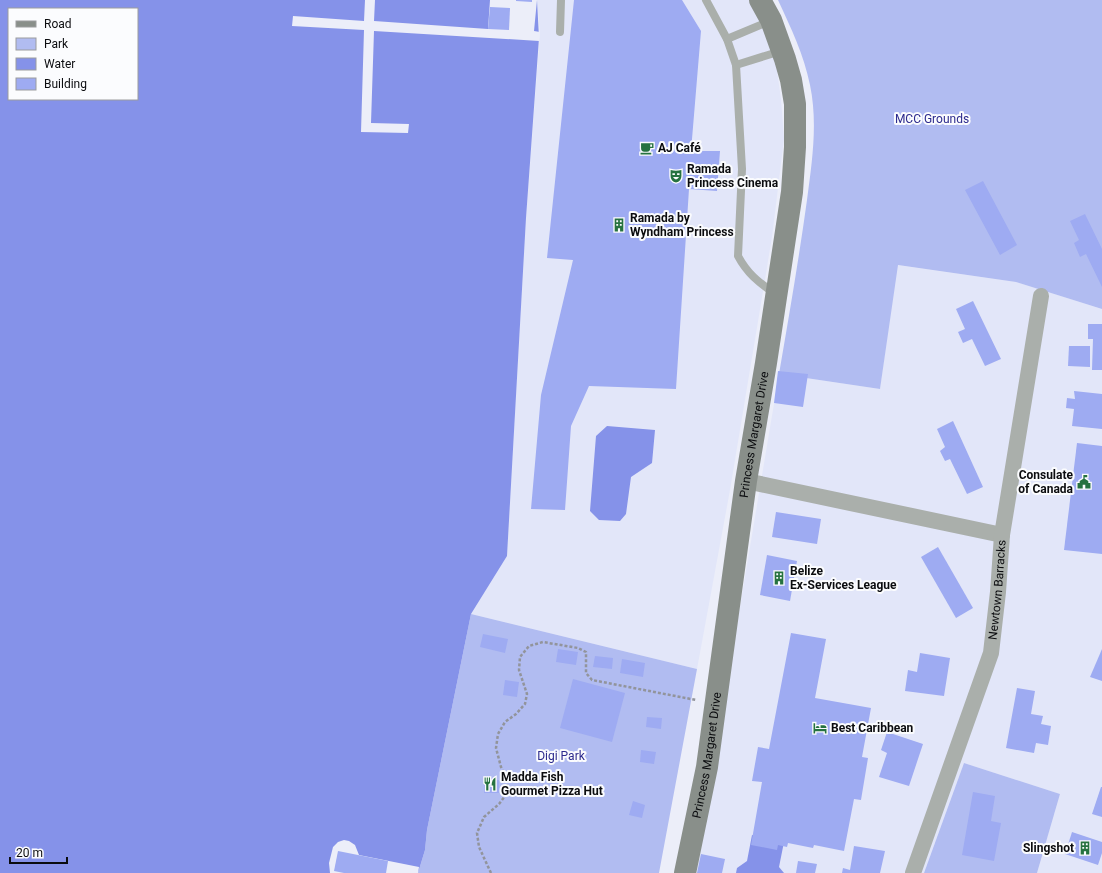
<svg xmlns="http://www.w3.org/2000/svg" width="1102" height="873" viewBox="0 0 1102 873" font-family="Roboto,sans-serif">
	<style>
		.built { fill: #e2e6f9 }
		.green { fill: #b1bcf1 }
		.water { fill: #8592e9; fill-rule: evenodd }
		.pier { fill: #eceef9 }
		.building { fill: #9eabf2 }
		.lines { fill: none; stroke-linecap: round; stroke-linejoin: round }
		.path { stroke: #92949b; stroke-width: 2.5; stroke-dasharray: 3 2; stroke-linecap: butt }
		.service { stroke: #aaafab; stroke-width: 8 }
		.minor { stroke: #aaafab; stroke-width: 16 }
		.secondary { stroke: #898f8a; stroke-width: 22 }
		.labels { text-anchor: middle; stroke-width: 4; stroke-linejoin: round; paint-order: stroke }
		.park-label { font-size: 12px; fill: #2c2a8d; stroke: #fbfcfe }
		.poi-label { font-size: 12px; font-weight: bold; fill: #0b0c0f; stroke: #fbfcfe; text-anchor: start }
		.street-label { font-size: 12px; fill: #0b0c0f; stroke: #fbfcfe }
	</style>
	<rect width="100%" height="100%" fill="#eceef9"/>
	<g class="built">
		<polygon points="537,0 751,0 774,49 781,99 784,139 772,237 730,490 697,669 471,614 507,556 526,218 540,32"/>
		<polygon points="897,265 1016,282 1102,309 1102,873 1037,873 1060,794 964,763 924,873 693,873 726,690 779,374 880,389"/>
	</g>
	<g class="green">
		<path d="M778 0H1102V309L1016 282 898 265 880 389 779 374C789 316 799 258 807 200 812 162 818 123 810 85 804 55 791 28 778 0Z"/>
		<polygon points="471,614 697,669 659,873 418,873 425,850 427,830"/>
		<polygon points="964,763 1060,794 1037,873 924,873"/>
	</g>
	<g class="water">
		<path d="M0 0H537L539 38 526 218 507 556 471 614 427 830 425 850 418 873H0ZM9 9H137V99H9Z"/>
		<polygon points="607,426 655,430 652,463 631,477 626,514 620,521 599,520 590,511 596,436"/>
		<polygon points="752,835 784,842 779,867 784,873 736,873 737,868 747,861"/>
	</g>
	<g class="pier">
		<polygon points="365,0 375,0 374,21 488,29 490,0 537,0 534,31 540,32 539,41 374,31 371,123 409,124 408,133 361,132 364,30 292,26 293,16 364,21"/>
		<polygon points="344,840 349,841 355,845 359,855 419,867 418,873 330,873 329,863 333,847 338,842"/>
	</g>
	<g class="building">
		<polygon points="516,0 532,0 532,2 516,1"/>
		<polygon points="574,0 682,0 701,31 691,151 720,151 717,191 689,189 676,389 589,386 571,426 565,510 531,509 541,395 573,260 547,258"/>
		<polygon points="490,7 510,8 509,30 488,29"/>
		<polygon points="983,181 1017,245 1000,255 965,190"/>
		<polygon points="1085,214 1102,249 1102,287 1086,254 1080,257 1074,243 1079,240 1070,221"/>
		<polygon points="973,301 1001,359 985,366 972,339 963,343 958,332 965,329 956,309"/>
		<polygon points="1088,324 1102,324 1102,370 1092,370 1093,339 1088,339"/>
		<polygon points="1069,346 1090,346 1090,367 1068,366"/>
		<polygon points="778,371 808,374 803,407 774,403"/>
		<polygon points="1074,391 1102,394 1102,429 1072,426 1074,409 1066,408 1067,398 1075,399"/>
		<polygon points="953,421 983,487 967,494 950,459 945,461 940,451 945,447 937,429"/>
		<polygon points="1077,443 1102,446 1102,554 1064,550"/>
		<polygon points="776,512 821,519 817,544 772,537"/>
		<polygon points="938,547 973,608 956,618 921,557"/>
		<polygon points="767,555 797,561 790,601 760,595"/>
		<polygon points="791,633 826,639 815,698 871,708 862,757 868,758 861,800 854,799 844,851 814,845 813,848 788,843 787,847 778,845 777,850 751,845 762,782 752,781 758,747 769,749"/>
		<polygon points="483,634 508,639 505,653 480,647"/>
		<polygon points="558,649 578,652 576,665 556,662"/>
		<polygon points="1102,649 1102,681 1090,677"/>
		<polygon points="920,653 950,658 944,696 905,691 908,670 917,672"/>
		<polygon points="595,656 613,658 612,669 593,667"/>
		<polygon points="622,659 645,663 643,677 620,673"/>
		<polygon points="573,679 625,693 612,742 560,728"/>
		<polygon points="505,680 519,682 517,697 503,695"/>
		<polygon points="1017,688 1035,691 1031,714 1043,716 1041,724 1051,726 1048,745 1036,743 1034,753 1006,748"/>
		<polygon points="647,717 662,718 661,729 646,727"/>
		<polygon points="887,732 923,744 909,786 879,777 887,753 881,750"/>
		<polygon points="641,750 656,752 654,764 640,762"/>
		<polygon points="499,780 499,793 484,793 484,781"/>
		<polygon points="1101,787 1102,787 1102,817 1092,814"/>
		<polygon points="973,792 995,796 991,821 1001,823 994,861 962,855"/>
		<polygon points="633,801 645,805 642,818 629,815"/>
		<polygon points="1072,832 1102,842 1102,853 1098,865 1065,854"/>
		<polygon points="854,846 885,851 880,873 842,873 843,868 850,870"/>
		<polygon points="338,851 388,861 386,873 344,873 334,871"/>
		<polygon points="701,854 725,859 722,873 697,873"/>
		<polygon points="798,861 817,864 815,873 796,873"/>
	</g>
	<g class="lines">
		<polyline class="path" points="491,873 479,847 477,833 484,817 499,804 508,792 506,780 501,767 496,748 498,734 505,722 516,714 525,704 527,694 519,670 520,657 529,646 543,642 578,648 586,652 586,673 592,680 696,700"/>
		<g class="service">
			<path d="M706 0 727 39 736 65 742 169 738 256C747 273 758 282 774 293"/>
			<polyline points="560,32 561,0"/>
			<polyline points="727,39 770,21"/>
			<polyline points="736,65 781,51"/>
		</g>
		<g class="minor">
			<polyline points="746,481 1002,535"/>
			<path id="s1" d="M913 873 991 653 998 592 1002 535 1041 296"/>
		</g>
		<path class="secondary" id="s2" d="M685 873 707 767 746 481 766 363 792 192 795 147V104L791 80 785 59 771 20 760 0"/>
	</g>
	<defs>
		<g id="cafe-bare" transform="scale(1.08)"><path d="M-5.5-4.5H6V0H3Q3 3.5 0 3.5H-2.5Q-5.5 3.5-5.5 0ZM3-3.2v2h1.7v-2ZM-6 4.5H4V6H-6Z" fill="#267240" stroke="#fbfcfe" stroke-width="2.5" paint-order="stroke"/></g>
		<g id="theatre-bare" transform="scale(1.08)"><path d="M-5-5.5Q0-4 5-5.5V0Q5 5 0 6Q-5 5-5 0ZM-3.3-2.5H-1v1.5H-3.3ZM1-2.5H3.3v1.5H1ZM-2.8 1Q0 5.5 2.8 1Z" fill="#267240" stroke="#fbfcfe" stroke-width="2.5" paint-order="stroke"/></g>
		<g id="building-bare" transform="scale(1.08)"><path d="M-4-6H4V6H1V3H-1V6H-4ZM-2.5-4.3h1.7v1.8h-1.7ZM.8-4.3h1.7v1.8H.8ZM-2.5-1h1.7V.8h-1.7ZM.8-1h1.7V.8H.8Z" fill="#267240" stroke="#fbfcfe" stroke-width="2.5" paint-order="stroke"/></g>
		<g id="civic-bare" transform="scale(1.08)"><path d="M-.6-6.5H3V-4.5H.6V-3L4-1V1h2V6H-6V1h2V-1L-.6-3ZM-1.2 2.5V6h2.4V2.5Z" fill="#267240" stroke="#fbfcfe" stroke-width="2.5" paint-order="stroke"/></g>
		<g id="hotel-bare" transform="scale(1.08)"><path d="M-6-4.5h1.5V1H6V5H4.5V3h-9V5H-6ZM-4 0a1.8 1.8 0 1 1 3.6 0ZM.5 0V-2.5h3Q6-2.5 6 0Z" fill="#267240" stroke="#fbfcfe" stroke-width="2.5" paint-order="stroke"/></g>
		<g id="restaurant-bare" transform="scale(1.08)"><path d="M-5-6h1v4h1v-4h1v4h1v-4h1v5L-1.5 .5V6h-2V.5L-5-1ZM5-6V6H3V1.5H1.5Q1.5-4 5-6Z" fill="#267240" stroke="#fbfcfe" stroke-width="2.5" paint-order="stroke"/></g>
	</defs>
	<g fill-rule="evenodd">
		<use href="#cafe-bare" x="647" y="148"/>
		<use href="#theatre-bare" x="676" y="176"/>
		<use href="#building-bare" x="619" y="225"/>
		<use href="#civic-bare" x="1084" y="482"/>
		<use href="#building-bare" x="779" y="578"/>
		<use href="#hotel-bare" x="820" y="728"/>
		<use href="#restaurant-bare" x="490" y="784"/>
		<use href="#building-bare" x="1085" y="848"/>
	</g>
	<g class="labels">
		<g class="park-label">
			<text x="932" y="123">MCC Grounds</text>
			<text x="561" y="760">Digi Park</text>
		</g>
		<g class="poi-label">
			<text x="658" y="152">AJ Café</text>
			<text x="687" y="173">Ramada<tspan x="687" dy="14">Princess Cinema</tspan></text>
			<text x="630" y="222">Ramada by<tspan x="630" dy="14">Wyndham Princess</tspan></text>
			<text x="1073" y="479" text-anchor="end">Consulate<tspan x="1073" dy="14">of Canada</tspan></text>
			<text x="790" y="575">Belize<tspan x="790" dy="14">Ex-Services League</tspan></text>
			<text x="831" y="732">Best Caribbean</text>
			<text x="501" y="781">Madda Fish<tspan x="501" dy="14">Gourmet Pizza Hut</tspan></text>
			<text x="1074" y="852" text-anchor="end">Slingshot</text>
		</g>
		<g class="street-label">
			<text dy="4" stroke="none"><textPath href="#s2" startOffset="444">Princess Margaret Drive</textPath></text>
			<text dy="4" stroke="none"><textPath href="#s1" startOffset="297">Newtown Barracks</textPath></text>
			<text dy="4" stroke="none"><textPath href="#s2" startOffset="120">Princess Margaret Drive</textPath></text>
		</g>
	</g>
	<rect x="8" y="8" width="130" height="92" fill="#fbfcfe" stroke="#9b9c9e"/>
	<rect x="16" y="21" width="20" height="6" fill="#898f8a" stroke="#9b9c9e"/>
	<text x="44" y="28" font-size="12" fill="#0b0c0f">Road</text>
	<rect x="16" y="38" width="20" height="12" fill="#b1bcf1" stroke="#9b9c9e"/>
	<text x="44" y="48" font-size="12" fill="#0b0c0f">Park</text>
	<rect x="16" y="58" width="20" height="12" fill="#8592e9" stroke="#9b9c9e"/>
	<text x="44" y="68" font-size="12" fill="#0b0c0f">Water</text>
	<rect x="16" y="78" width="20" height="12" fill="#9eabf2" stroke="#9b9c9e"/>
	<text x="44" y="88" font-size="12" fill="#0b0c0f">Building</text>
	<path d="M10 857v6h57v-6" fill="none" stroke="#0b0c0f" stroke-width="2"/>
	<text x="16" y="857" font-size="12" fill="#0b0c0f" stroke="#fbfcfe" stroke-width="3" paint-order="stroke">20 m</text>
</svg>
